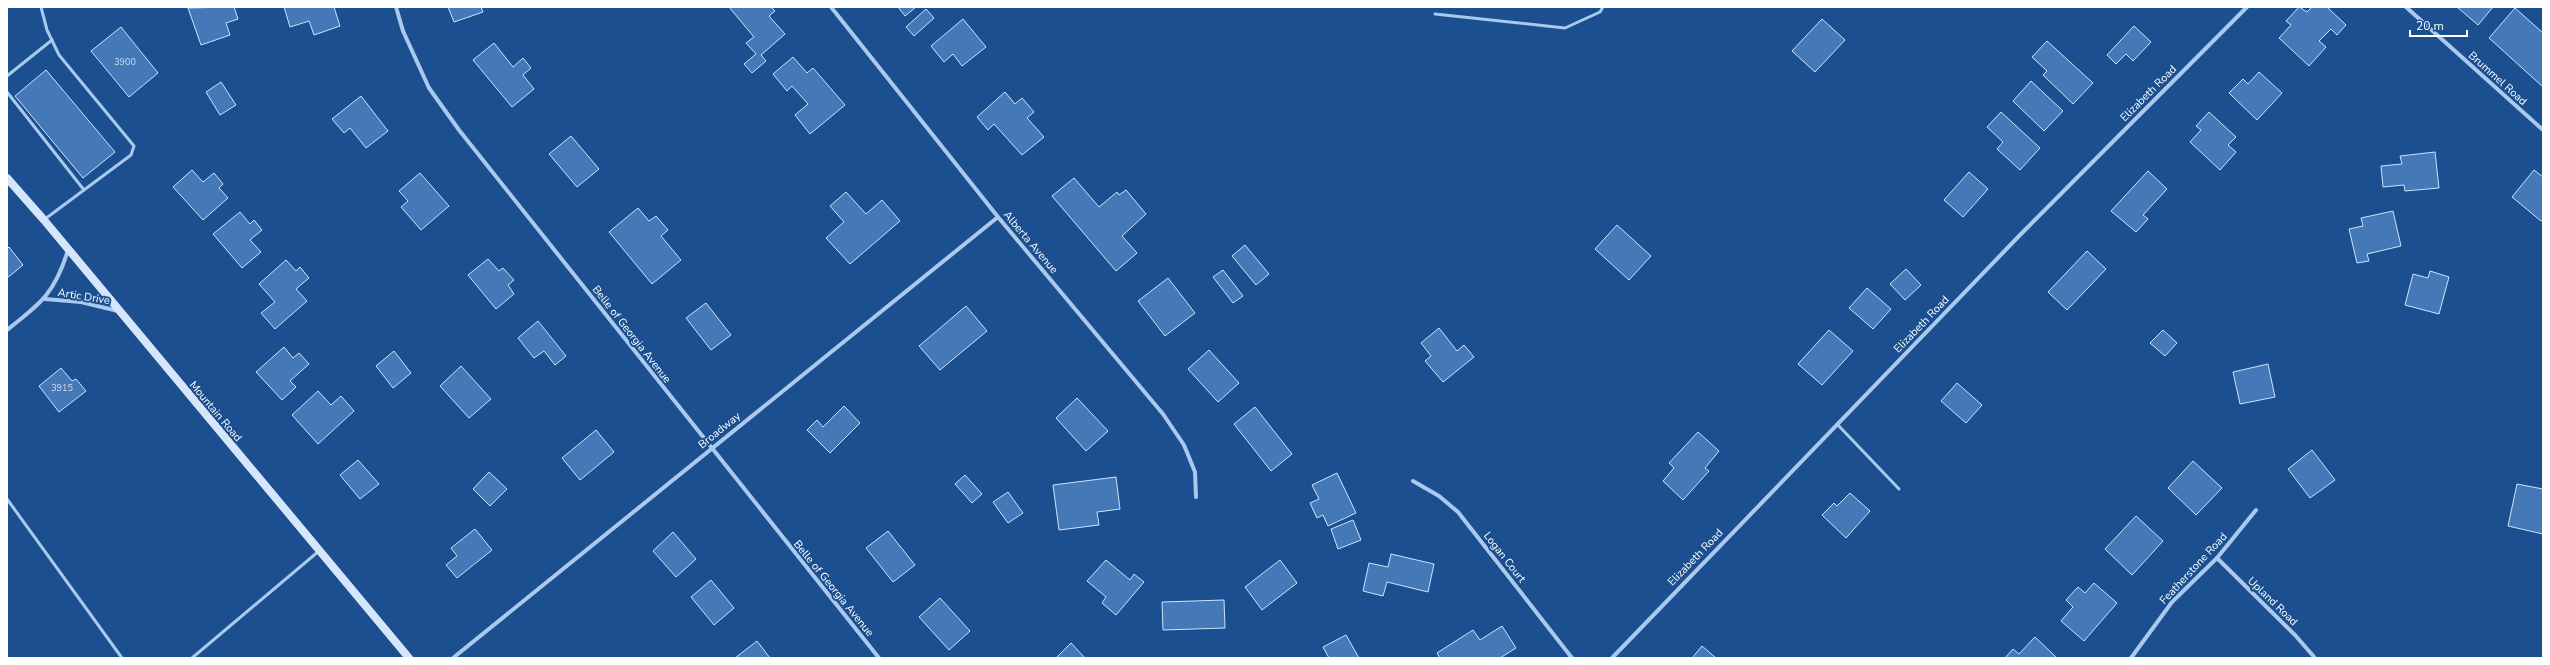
<svg xmlns="http://www.w3.org/2000/svg" width="2550" height="665" viewBox="0 0 2550 665" font-family="'Nunito Sans',sans-serif">
	<style>
		.building { fill: #4478b7; stroke: #cfe3fa }
		.lines { fill: none; stroke-linecap: round; stroke-linejoin: round }
		.lane { stroke: #a9c9ee; stroke-width: 3 }
		.street { stroke: #a9c9ee; stroke-width: 4 }
		.secondary { stroke: #d6e6fa; stroke-width: 8 }
		.labels { text-anchor: middle; stroke-width: 4; stroke-linejoin: round; paint-order: stroke }
		.number-label { font-size: 9px; fill: #d0dded }
		.street-label { font-size: 11px; fill: #fff; stroke: #1b4f8f }
	</style>
	<rect width="100%" height="100%" fill="#1b4f8f"/>
	<g class="building">
		<polygon points="234,7 238,19 226,23 230,35 201,45 188,8"/>
		<polygon points="284,7 334,7 340,26 314,35 309,21 290,27"/>
		<polygon points="448,7 481,7 483,12 454,22"/>
		<polygon points="729,7 771,7 775,11 769,16 785,34 761,55 766,61 752,73 744,64 756,54 746,43 754,37"/>
		<polygon points="898,7 916,7 905,16"/>
		<polygon points="2299,7 2307,12 2312,7 2327,7 2346,25 2337,35 2331,29 2319,41 2326,47 2309,66 2279,38 2291,25 2286,21"/>
		<polygon points="2457,7 2493,7 2478,25"/>
		<polygon points="2515,8 2543,33 2543,87 2489,38"/>
		<polygon points="926,9 934,18 914,36 906,27"/>
		<polygon points="963,19 986,47 962,66 953,54 944,62 931,46"/>
		<polygon points="1822,19 1845,40 1815,72 1792,51"/>
		<polygon points="2134,26 2151,42 2133,61 2126,54 2116,64 2107,55"/>
		<polygon points="121,27 158,73 129,97 91,51"/>
		<polygon points="2047,41 2093,83 2073,104 2043,75 2047,71 2032,57"/>
		<polygon points="494,43 513,67 523,58 531,68 523,75 534,89 512,107 473,60"/>
		<polygon points="793,57 807,73 813,68 845,105 810,134 795,115 808,104 792,86 787,91 773,74"/>
		<polygon points="46,70 115,152 83,178 15,96"/>
		<polygon points="2259,72 2282,93 2257,120 2229,93 2243,79 2248,84"/>
		<polygon points="2031,81 2063,111 2044,131 2013,101"/>
		<polygon points="221,82 236,105 220,115 206,92"/>
		<polygon points="1005,92 1015,104 1022,98 1034,112 1027,118 1044,137 1022,155 994,124 988,130 977,117"/>
		<polygon points="361,96 388,131 366,148 350,128 344,133 332,119"/>
		<polygon points="2001,112 2040,148 2020,170 1997,149 2003,142 1987,127"/>
		<polygon points="2209,112 2236,137 2228,145 2236,152 2220,170 2190,142 2201,130 2196,126"/>
		<polygon points="571,136 599,169 577,187 549,154"/>
		<polygon points="2435,152 2439,188 2405,191 2404,185 2383,187 2381,166 2402,164 2400,156"/>
		<polygon points="192,170 203,182 214,173 223,184 219,188 228,198 203,220 173,187"/>
		<polygon points="2534,170 2543,177 2543,219 2541,221 2512,197"/>
		<polygon points="2148,171 2167,189 2143,215 2148,219 2136,232 2111,211"/>
		<polygon points="1969,172 1988,189 1963,217 1944,200"/>
		<polygon points="420,173 449,206 421,230 401,207 408,201 399,191"/>
		<polygon points="1074,178 1099,207 1117,192 1119,195 1126,190 1146,214 1122,236 1137,253 1116,271 1052,196"/>
		<polygon points="846,192 866,214 882,200 900,221 850,264 826,238 844,222 830,206"/>
		<polygon points="638,208 649,221 656,216 668,230 661,236 681,260 652,284 609,232"/>
		<polygon points="2393,211 2401,246 2367,254 2369,261 2357,263 2349,229 2363,226 2361,218"/>
		<polygon points="240,212 250,224 254,220 262,230 250,240 261,252 242,268 213,234"/>
		<polygon points="1617,225 1651,256 1629,280 1595,249"/>
		<polygon points="1245,245 1269,274 1256,285 1232,256"/>
		<polygon points="9,247 23,265 7,278 7,249"/>
		<polygon points="2087,251 2106,269 2067,310 2048,292"/>
		<polygon points="488,259 499,271 503,268 514,280 508,285 514,294 496,309 468,275"/>
		<polygon points="286,260 296,271 300,267 309,278 296,289 307,301 275,329 261,313 275,302 259,284"/>
		<polygon points="1906,269 1921,285 1905,300 1890,284"/>
		<polygon points="1223,270 1243,296 1233,303 1213,277"/>
		<polygon points="2430,271 2449,277 2439,314 2405,305 2413,274 2428,278"/>
		<polygon points="1168,278 1195,313 1165,336 1138,301"/>
		<polygon points="1867,288 1891,309 1873,329 1849,308"/>
		<polygon points="706,303 731,335 711,350 686,318"/>
		<polygon points="966,306 987,331 940,370 919,346"/>
		<polygon points="538,321 566,356 555,365 544,351 534,358 518,338"/>
		<polygon points="1439,328 1457,351 1464,345 1474,357 1443,382 1425,361 1431,356 1421,343"/>
		<polygon points="1829,330 1853,351 1822,385 1798,364"/>
		<polygon points="2163,330 2177,343 2165,356 2150,343"/>
		<polygon points="284,347 293,358 299,353 309,364 290,381 296,387 282,400 256,372"/>
		<polygon points="1209,350 1239,383 1218,402 1188,369"/>
		<polygon points="394,351 411,373 393,388 376,366"/>
		<polygon points="2268,364 2275,397 2240,404 2233,372"/>
		<polygon points="461,366 491,399 469,418 440,386"/>
		<polygon points="61,368 72,381 76,379 86,391 59,412 39,386"/>
		<polygon points="1957,383 1982,405 1966,423 1941,401"/>
		<polygon points="318,391 331,405 341,396 354,411 318,444 292,415"/>
		<polygon points="1077,398 1108,431 1086,451 1056,418"/>
		<polygon points="844,406 860,423 830,453 807,430 817,420 823,427"/>
		<polygon points="1255,407 1292,454 1271,471 1234,424"/>
		<polygon points="596,430 614,452 580,480 562,458"/>
		<polygon points="1698,432 1719,451 1705,468 1709,471 1683,500 1663,481 1674,468 1669,463"/>
		<polygon points="2312,450 2335,480 2310,498 2288,469"/>
		<polygon points="358,460 379,484 360,499 340,475"/>
		<polygon points="2193,461 2222,488 2196,515 2168,488"/>
		<polygon points="489,472 507,489 490,506 473,489"/>
		<polygon points="1337,473 1356,513 1328,526 1323,515 1317,518 1310,503 1319,499 1312,485"/>
		<polygon points="965,475 982,494 972,503 955,484"/>
		<polygon points="1116,477 1120,509 1097,512 1099,525 1059,530 1053,485"/>
		<polygon points="2517,484 2543,489 2543,534 2508,526"/>
		<polygon points="1008,492 1023,513 1008,523 993,502"/>
		<polygon points="1850,493 1870,511 1846,538 1822,515 1834,503 1837,506"/>
		<polygon points="2136,516 2163,541 2132,575 2105,549"/>
		<polygon points="1353,520 1361,540 1338,549 1331,529"/>
		<polygon points="475,529 492,550 457,578 446,565 457,556 451,548"/>
		<polygon points="888,531 915,565 893,582 866,548"/>
		<polygon points="673,532 696,559 676,577 653,551"/>
		<polygon points="1391,554 1434,564 1428,592 1387,582 1383,596 1363,591 1369,563 1388,567"/>
		<polygon points="1106,560 1130,580 1134,574 1144,582 1116,615 1102,603 1106,597 1087,581"/>
		<polygon points="1280,560 1297,583 1262,610 1245,587"/>
		<polygon points="711,580 734,608 714,625 691,597"/>
		<polygon points="2094,583 2117,603 2084,641 2061,621 2073,607 2066,600 2078,587 2085,593"/>
		<polygon points="940,598 970,631 949,650 919,617"/>
		<polygon points="1224,600 1225,628 1163,630 1162,602"/>
		<polygon points="1502,626 1516,648 1500,658 1440,658 1437,653 1473,630 1480,640"/>
		<polygon points="1346,635 1359,658 1329,658 1323,647"/>
		<polygon points="2035,637 2057,658 2005,658 2013,649 2019,654"/>
		<polygon points="757,641 770,658 735,658"/>
		<polygon points="1071,643 1085,658 1056,658"/>
		<polygon points="1702,646 1716,658 1692,658"/>
	</g>
	<g class="lines">
		<g class="lane">
			<polyline points="41,7 47,30 59,55 134,146 131,155 45,219"/>
			<polyline points="1435,14 1565,28 1600,12 1603,7"/>
			<polyline points="7,76 52,40"/>
			<polyline points="7,92 84,190"/>
			<polyline points="1837,424 1899,489"/>
			<polyline points="7,499 122,658"/>
			<polyline points="192,658 319,551"/>
		</g>
		<g class="street">
			<polyline points="396,7 403,31 429,88 459,130 879,658"/>
			<polyline points="831,7 998,217 1163,414 1184,445 1195,472 1196,497"/>
			<polyline points="2406,7 2543,130"/>
			<polyline points="45,299 81,302 118,311"/>
			<path d="M7 330C41 303 55 293 68 250"/>
			<polyline points="1413,481 1439,496 1458,512 1572,658"/>
			<polyline points="2217,558 2295,635 2315,658"/>
			<polyline points="453,658 998,217"/>
			<polyline points="1612,658 2019,236 2247,7"/>
			<polyline points="2131,658 2172,602 2217,558 2256,510"/>
		</g>
		<polyline class="secondary" points="7,178 44,220 409,658"/>
	</g>
	<g class="labels">
		<g class="number-label">
			<text x="125" y="65">3900</text>
			<text x="62" y="391">3915</text>
		</g>
		<g class="street-label">
			<text transform="translate(2498 78) rotate(42)" y="4">Brummel Road</text>
			<text transform="translate(2148 93) rotate(-45)" y="4">Elizabeth Road</text>
			<text transform="translate(1031 242) rotate(50)" y="4">Alberta Avenue</text>
			<text transform="translate(84 296) rotate(9)" y="4">Artic Drive</text>
			<text transform="translate(1921 324) rotate(-46)" y="4">Elizabeth Road</text>
			<text transform="translate(632 334) rotate(52)" y="4">Belle of Georgia Avenue</text>
			<text transform="translate(216 411) rotate(50)" y="4">Mountain Road</text>
			<text transform="translate(719 430) rotate(-39)" y="4">Broadway</text>
			<text transform="translate(1505 557) rotate(52)" y="4">Logan Court</text>
			<text transform="translate(1695 557) rotate(-46)" y="4">Elizabeth Road</text>
			<text transform="translate(2193 568) rotate(-47)" y="4">Featherstone Road</text>
			<text transform="translate(834 588) rotate(51)" y="4">Belle of Georgia Avenue</text>
			<text transform="translate(2273 601) rotate(44)" y="4">Upland Road</text>
		</g>
	</g>
	<rect width="2550" height="665" fill="none" stroke="#ffffff" stroke-width="16"/>
	<path d="M2410 30v6h57v-6" fill="none" stroke="#ffffff" stroke-width="2"/>
	<text x="2416" y="30" font-size="12" fill="#ffffff" stroke="#1b4f8f" stroke-width="3" paint-order="stroke">20 m</text>
</svg>
